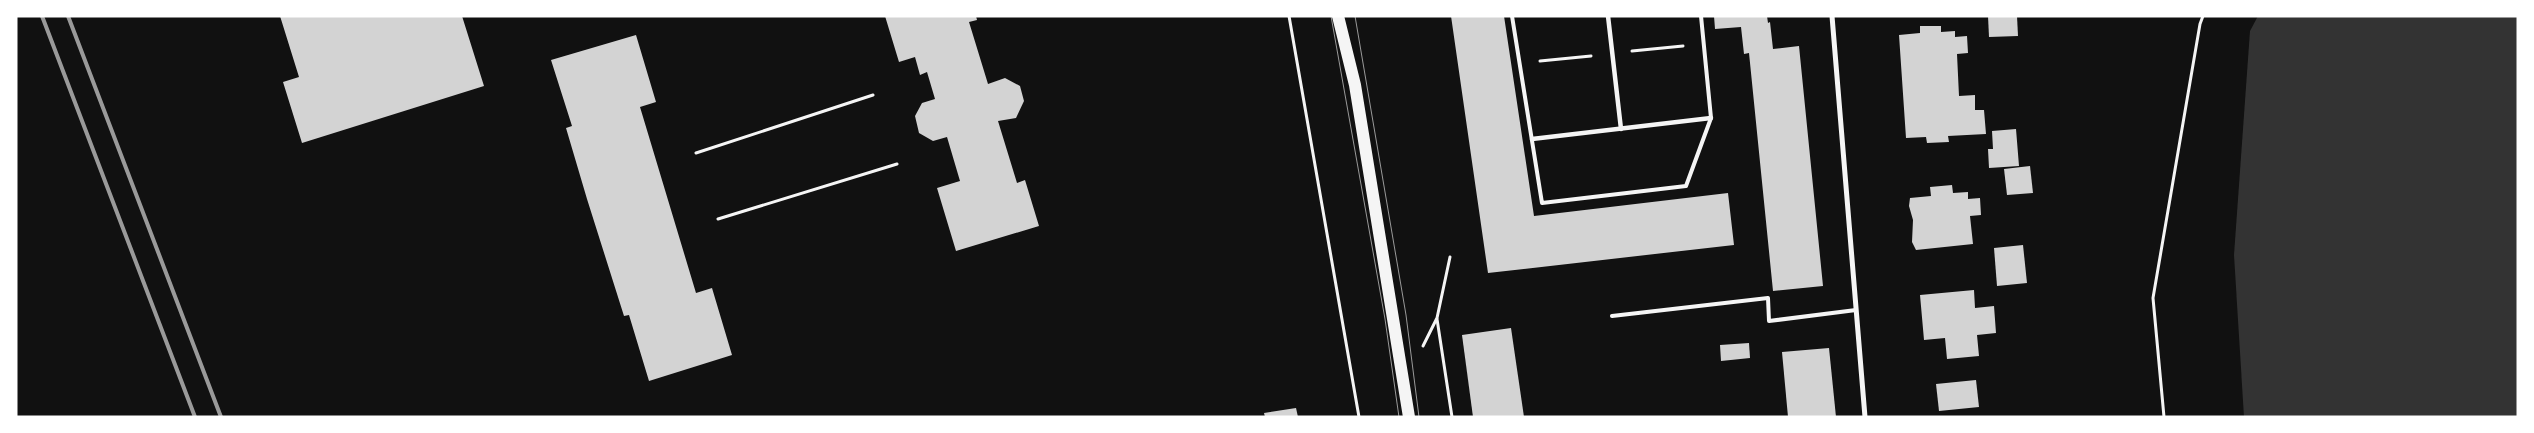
<svg xmlns="http://www.w3.org/2000/svg" width="2534" height="433" viewBox="0 0 2534 433" font-family="'DejaVu Sans',sans-serif">
	<style>
		.water { fill: #333 }
		.building { fill: #d3d3d3 }
		.lines { fill: none; stroke-linecap: round; stroke-linejoin: round }
		.path { stroke: #f5f5f5; stroke-width: 3 }
		.service { stroke: #f5f5f5; stroke-width: 4 }
		.pedestrian { stroke: #f5f5f5; stroke-width: 4.5 }
		.minor { stroke: #f5f5f5; stroke-width: 5 }
		.primary { stroke: #f5f5f5; stroke-width: 12 }
		.tram { stroke: #9a9a9a; stroke-width: 1 }
		.rail { stroke: #9a9a9a; stroke-width: 4 }
	</style>
	<rect width="100%" height="100%" fill="#111"/>
	<polygon class="water" points="2258,16 2518,16 2518,417 2244,417 2234,255 2250,31"/>
	<g class="building">
		<polygon points="280,16 462,16 484,86 302,143 283,82 299,77"/>
		<polygon points="885,16 976,16 977,20 969,22 988,84 1005,78 1020,86 1024,101 1016,118 998,121 1017,183 1025,180 1039,226 956,251 937,188 960,181 947,137 933,141 919,133 915,116 922,103 935,99 927,72 920,75 915,57 899,62"/>
		<polygon points="1451,16 1504,16 1534,216 1728,193 1734,245 1488,273"/>
		<polygon points="1714,16 1767,16 1768,23 1770,22 1773,49 1799,46 1823,286 1773,291 1749,53 1744,54 1741,27 1715,29"/>
		<polygon points="1988,16 2017,16 2018,36 1989,37"/>
		<polygon points="1920,26 1941,26 1941,32 1955,31 1955,37 1967,36 1968,53 1957,54 1959,96 1975,95 1975,110 1984,110 1986,134 1948,136 1949,142 1927,143 1926,137 1906,138 1899,35 1920,33"/>
		<polygon points="636,35 656,102 640,107 696,293 712,288 732,355 649,381 629,315 624,316 587,199 566,128 572,126 551,60"/>
		<polygon points="2016,129 2019,166 1989,168 1988,149 1993,149 1992,131"/>
		<polygon points="2030,166 2033,193 2007,195 2004,169"/>
		<polygon points="1952,185 1953,193 1968,192 1968,199 1980,198 1981,215 1970,216 1973,244 1916,250 1912,242 1913,220 1909,206 1910,198 1931,196 1930,187"/>
		<polygon points="2023,245 2027,283 1997,286 1994,248"/>
		<polygon points="1974,290 1975,308 1994,306 1996,333 1977,335 1979,356 1947,359 1945,338 1924,340 1920,295"/>
		<polygon points="1511,328 1524,417 1473,417 1462,335"/>
		<polygon points="1749,343 1750,358 1721,361 1720,345"/>
		<polygon points="1829,348 1836,417 1788,417 1782,352"/>
		<polygon points="1976,380 1979,407 1939,411 1936,384"/>
		<polygon points="1296,408 1298,417 1265,417 1264,413"/>
	</g>
	<g class="lines">
		<g class="path">
			<polyline points="1289,16 1359,417"/>
			<polyline points="1632,51 1683,46"/>
			<polyline points="1540,61 1591,56"/>
			<polyline points="696,153 873,95"/>
			<polyline points="718,219 897,164"/>
			<polyline points="1437,319 1452,417"/>
			<polyline points="1423,346 1437,318 1450,257"/>
			<polyline points="2164,417 2153,298 2200,24 2203,16"/>
		</g>
		<g class="service">
			<polyline points="1512,16 1542,203 1686,186 1711,118 1701,16"/>
			<polyline points="1612,316 1768,298 1769,321 1856,310"/>
		</g>
		<g class="pedestrian">
			<polyline points="1608,16 1621,129"/>
			<polyline points="1532,139 1711,118"/>
		</g>
		<polyline class="minor" points="1832,16 1865,417"/>
		<polyline class="primary" points="1338,16 1355,85 1409,417"/>
		<g class="tram">
			<polyline points="1331,16 1385,319 1399,417"/>
			<polyline points="1355,16 1406,315 1419,417"/>
		</g>
		<g class="rail">
			<polyline points="42,16 195,417"/>
			<polyline points="68,16 221,417"/>
		</g>
	</g>
	<rect width="2534" height="433" fill="none" stroke="#ffffff" stroke-width="35"/>
</svg>
